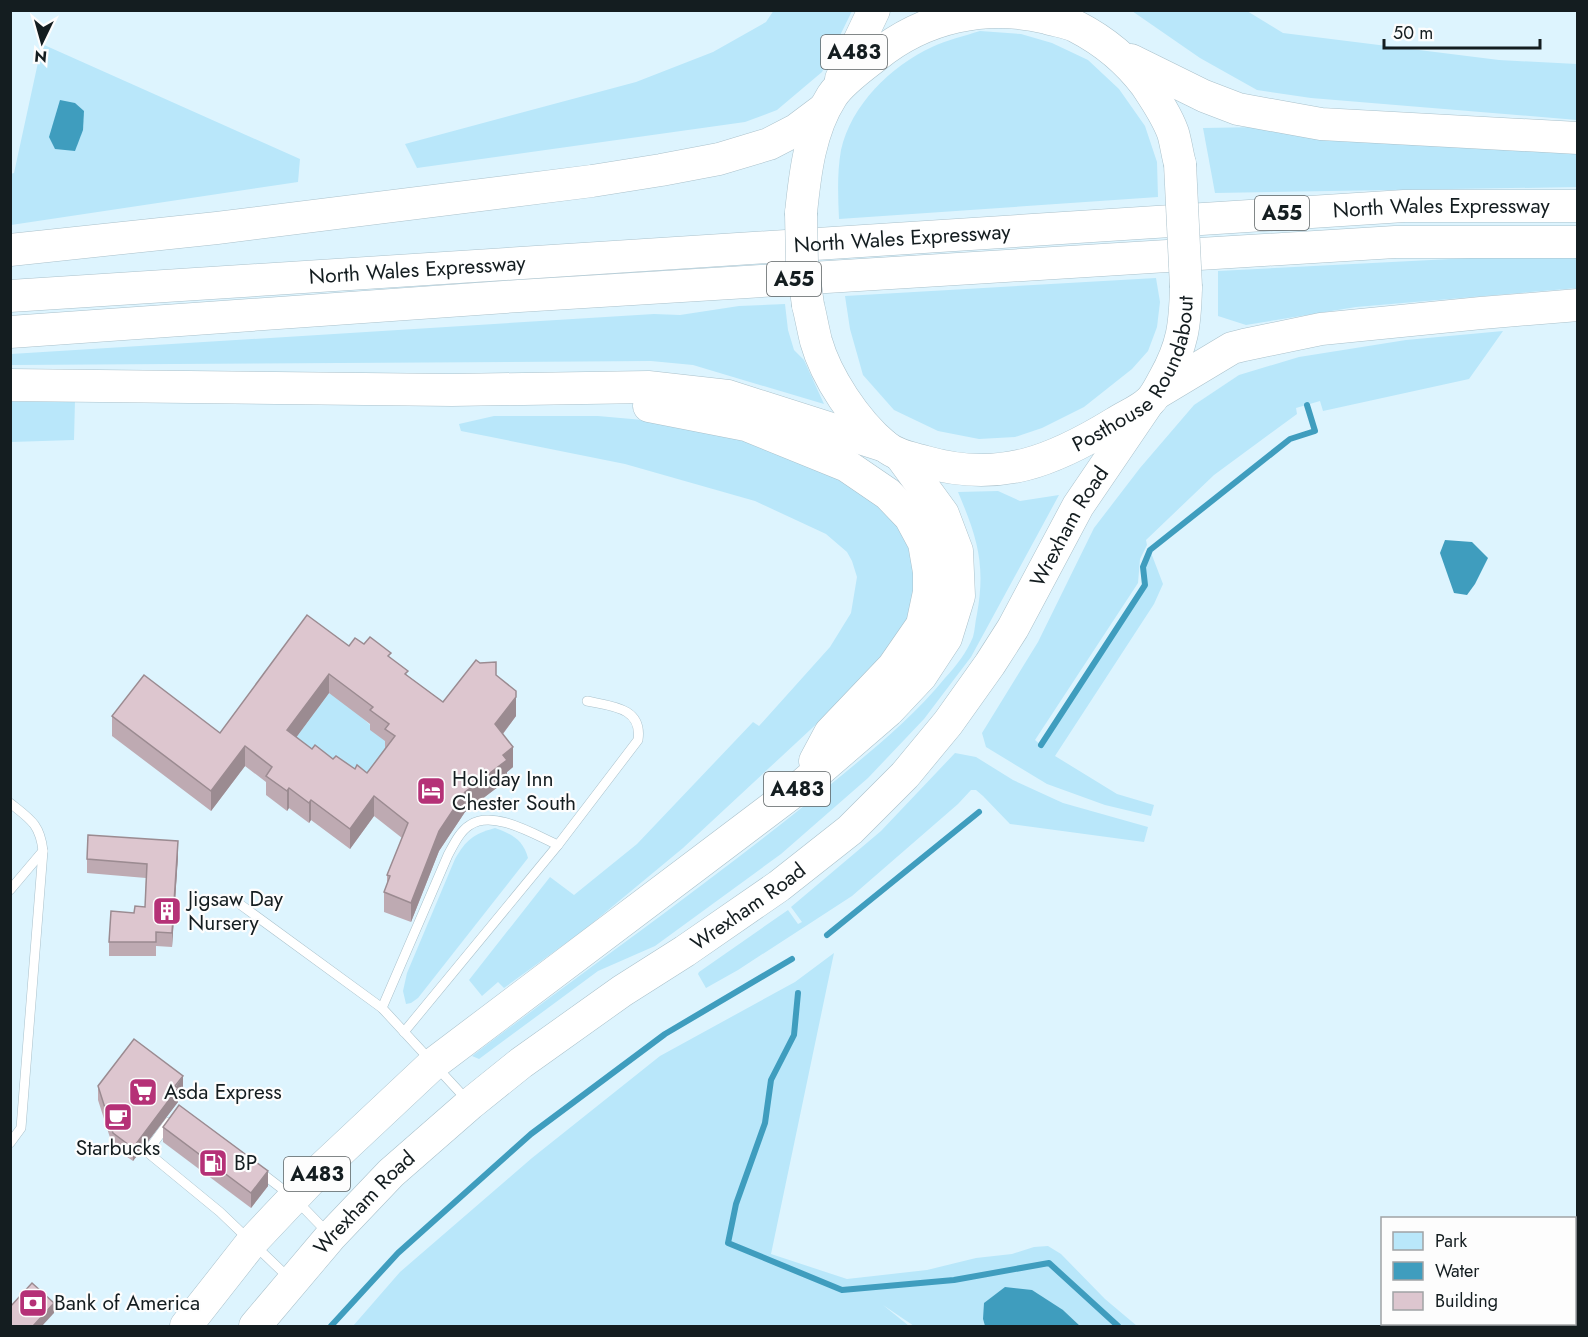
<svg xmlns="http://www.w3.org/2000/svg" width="1588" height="1337" viewBox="0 0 1588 1337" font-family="Jost,sans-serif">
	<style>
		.green { fill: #b9e7fa }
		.water { fill: #3f9dbe }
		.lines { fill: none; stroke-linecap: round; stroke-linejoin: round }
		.stream { stroke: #3f9dbe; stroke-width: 6 }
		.lane-casing { stroke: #aac1cb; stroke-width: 10 }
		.highway-casing { stroke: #aac1cb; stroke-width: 33 }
		.lane { stroke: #fff; stroke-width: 9 }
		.highway { stroke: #fff; stroke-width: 32 }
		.highway-bridge-casing { stroke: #aac1cb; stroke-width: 33; stroke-linecap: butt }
		.highway-bridge { stroke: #fff; stroke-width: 32 }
		.wall { fill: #beaab2; fill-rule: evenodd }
		.shaded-wall { fill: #9b8b91 }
		.building { fill: #ddc6cf; stroke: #9b8b91; stroke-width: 1.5; fill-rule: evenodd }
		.labels { text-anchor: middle; stroke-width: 4.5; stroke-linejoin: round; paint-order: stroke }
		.shield { fill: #fdfdfd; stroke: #5a6062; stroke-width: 1.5 }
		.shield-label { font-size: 20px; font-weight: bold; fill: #141d20 }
		.street-label { font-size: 21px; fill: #141d20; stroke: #fdfdfd }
		.poi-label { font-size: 21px; fill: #141d20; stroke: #fdfdfd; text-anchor: start }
	</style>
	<rect width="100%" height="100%" fill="#ddf4fe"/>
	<g class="green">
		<polygon points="774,10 852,11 822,72 777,110 745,122 417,168 405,144 636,82 713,52 766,22"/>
		<polygon points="1132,11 1247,11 1283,33 1499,60 1577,64 1577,120 1311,98 1257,90 1200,58"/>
		<path d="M980 31 1021 34 1052 43 1088 60 1119 89 1145 126 1157 162 1158 197 839 219C838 196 837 173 841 150 851 105 891 66 932 47 947 40 964 36 980 31Z"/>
		<polygon points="42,44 300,159 298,182 11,225 10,174 14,173"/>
		<polygon points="1261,127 1577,148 1577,187 1215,193 1203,128"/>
		<polygon points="1470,258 1577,258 1578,288 1356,307 1246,325 1218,316 1218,271"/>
		<polygon points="1156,278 1160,302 1157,327 1148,351 1132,369 1084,407 1042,428 1015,437 979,439 938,431 894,410 863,375 850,329 845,296"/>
		<polygon points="785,304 788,330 794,350 804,360 824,404 693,365 651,361 11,365 11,354 654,314 680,315 739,306"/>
		<polygon points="1503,331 1469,379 1323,411 1320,401 1296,408 1297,414 1214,475 1146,540 1147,545 1140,559 1138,583 1035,740 1041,745 1145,585 1143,567 1150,550 1163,584 1154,604 1055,756 1117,794 1154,805 1151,816 1105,805 1047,784 986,747 982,733 1038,642 1094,528 1140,468 1194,405 1239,375 1299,357 1406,340"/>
		<polygon points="75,400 74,440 11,442 10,402"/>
		<polygon points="494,416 598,416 643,420 744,438 843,478 880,503 905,528 915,554 916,603 901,634 881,661 824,717 683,848 584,930 504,988 498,982 482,996 469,980 550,877 574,895 637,844 753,722 759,726 830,647 851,613 857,577 852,561 847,552 826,534 755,501 625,464 461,431 459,424"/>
		<path d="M998 491 1020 501 1059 495 971 657 924 719 868 778 781 854 655 946 598 971 479 1059 472 1056C593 964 718 877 836 780 875 748 913 717 945 678 956 666 967 652 973 637 975 630 975 622 977 614 986 564 977 537 958 492Z"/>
		<path d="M331 690C350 708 371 724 389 744L367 792 287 750Z"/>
		<polygon points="955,753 976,757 1013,780 1063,803 1148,827 1144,842 1010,824 983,796 976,790 971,790 958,804 852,896 738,970 706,988 698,974 699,972 788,910 798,924 802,922 791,907 881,831"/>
		<path d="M495 828C512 834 523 840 528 858L418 998 411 1003 406 1004 403 991 407 973 455 859C466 840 473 834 495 828Z"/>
		<polygon points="834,953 771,1254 847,1279 927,1270 976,1258 1012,1254 1034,1247 1048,1246 1061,1254 1105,1299 1137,1326 1080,1326 1063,1310 983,1319 985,1326 914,1326 883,1305 909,1326 353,1326 400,1272 532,1158 660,1056 795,982"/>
	</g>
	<g class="water">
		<polygon points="60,100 75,103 84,111 83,130 75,151 55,149 49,137"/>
		<polygon points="1445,540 1472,542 1488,558 1475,584 1467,595 1454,593 1440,553"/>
		<polygon points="1005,1287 1032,1290 1063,1310 1080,1326 985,1326 983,1319 984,1303"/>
	</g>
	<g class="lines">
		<g class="stream">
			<polyline points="1041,745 1145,585 1143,567 1150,550 1290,439 1315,431 1307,405"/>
			<polyline points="827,935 979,812"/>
			<polyline points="798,993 794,1035 771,1080 765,1123 736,1204 728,1243 842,1290 954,1280 1049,1263 1118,1326"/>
			<polyline points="331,1326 398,1253 531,1134 665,1034 792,959"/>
		</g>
		<g class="lane-casing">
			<g id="lane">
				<path d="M10 803C30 819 40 824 43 851L21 1128 10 1143"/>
				<polyline points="10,890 43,851"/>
				<polyline points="241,905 382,1008 467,1100"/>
				<path d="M382 1008 448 855C454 844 460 831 470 825 493 809 535 835 558 845"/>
				<path d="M404 1032 558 845 638 740C643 707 610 706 587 701"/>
				<polyline points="169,1122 147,1152 220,1212 290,1279"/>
				<polyline points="259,1171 294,1198 327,1232"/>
			</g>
		</g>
		<g class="highway-casing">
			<g id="highway">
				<polyline points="1131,60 1204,96 1238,109 1321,124 1578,138"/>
				<polyline points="841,79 874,10"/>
				<path d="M801 213C805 173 810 130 832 96 842 81 862 67 876 56 924 17 986 3 1047 18 1056 21 1068 22 1077 27 1104 41 1128 61 1146 85 1156 100 1167 116 1173 133 1176 143 1177 153 1180 164"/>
				<polyline points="10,250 217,228 592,181 661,170 719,159 769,144 796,130 824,109"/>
				<path id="s1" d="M10 296 1404 206H1578"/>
				<path id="s2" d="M808 305C811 317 813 329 816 341 826 377 856 422 885 446 897 456 912 458 926 462 1000 483 1053 461 1115 423 1126 416 1141 410 1150 401 1156 395 1160 386 1164 379 1183 345 1185 325 1186 287"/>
				<polyline points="10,332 519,296 1395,242 1578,242"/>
				<polyline points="10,385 452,390 648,387 728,396 885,446"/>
				<polyline points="1157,393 1232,348 1244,345 1321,329 1481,313 1578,305"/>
				<polyline points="649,406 746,425 847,466 888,494 910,517 924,543 929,572 929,592 922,625 893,667 830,733 815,761"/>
				<polyline points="186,1326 252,1242 320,1170 433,1064 801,786 888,711 921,676 946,638 959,596 957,551 943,514 900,455"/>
				<path id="s3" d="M255 1326 331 1236 391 1173 470 1104 521 1063 622 991 685 951 779 886 850 830 905 775 948 723 990 664 1013 628 1078 506 1148 403"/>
			</g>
		</g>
		<use href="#lane" class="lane"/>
		<use href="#highway" class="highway"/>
		<g class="highway-bridge-casing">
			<g id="highway-bridge">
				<polyline points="1180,164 1186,287"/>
				<polyline points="801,213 802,262 808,305"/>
			</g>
		</g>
		<use href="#highway-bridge" class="highway-bridge"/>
	</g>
	<g class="wall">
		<path d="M364 644 391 658 408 676 443 702 496 675 516 716 503 734 513 767 507 772V780L465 812 439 851 411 922 384 912V892L387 884V875L402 838 374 816 350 849 311 820 309 823 289 808 287 811 266 795V782L245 766 211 811 112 736V716L220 733 349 646ZM329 693 370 724V730L385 741V748L367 773 355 769 312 749 296 737Z"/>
		<polygon points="178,856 172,947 156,946 156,956 109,956 109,942 145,907 146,878 87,873 87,859"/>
		<polygon points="98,1086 183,1089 178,1095 178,1102 133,1161 113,1147 98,1100"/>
		<polygon points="163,1127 268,1186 251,1208 163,1142"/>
	</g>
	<g class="shaded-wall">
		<polygon points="329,674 329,693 287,750 287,730"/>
		<polygon points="516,697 516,716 495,744 495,724"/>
		<polygon points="245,746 245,766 211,811 211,791"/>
		<polygon points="513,747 513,767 507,772 507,780 465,812 439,851 411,922 411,903 439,831 465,792 503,755"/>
		<polygon points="289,788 289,808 287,811 287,791"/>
		<polygon points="374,796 374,816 350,849 350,829"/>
		<polygon points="311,800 311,820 309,823 309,803"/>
		<polygon points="178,841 178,856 172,947 172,933"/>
		<polygon points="183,1076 183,1089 178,1095 178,1102 133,1161 133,1148"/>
		<polygon points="268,1171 268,1186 251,1208 251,1193"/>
		<polygon points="54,1303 54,1313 42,1326 33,1326"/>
	</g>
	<g class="building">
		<path d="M307 615 349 646 355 638 364 644 370 637 391 653 388 656 408 671 405 674 443 702 476 660 480 663 496 662V675L516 691V697L495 724 513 747 503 755 507 760 465 792 439 831 411 903 384 892 390 876 387 875 408 823 374 796 350 829 311 800 309 803 289 788 287 791 266 776 272 767 245 746 211 791 112 716 144 675 220 733ZM329 674 373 707 370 710 389 724 385 729 395 736 367 773 357 765 355 769 336 756 333 759 315 745 312 749 287 730Z"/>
		<polygon points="88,835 178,841 172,933 156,932 156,942 109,942 111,911 134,913 135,906 145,907 147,864 87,859"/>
		<polygon points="134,1039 183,1076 175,1086 178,1088 133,1148 113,1133 98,1086"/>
		<polygon points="179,1105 268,1171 251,1193 163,1127"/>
		<polygon points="32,1283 54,1303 33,1326 10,1326 10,1307"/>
	</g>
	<defs>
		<g id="hotel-square" transform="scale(1.5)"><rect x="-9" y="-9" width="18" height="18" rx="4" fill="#b53177" stroke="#fdfdfd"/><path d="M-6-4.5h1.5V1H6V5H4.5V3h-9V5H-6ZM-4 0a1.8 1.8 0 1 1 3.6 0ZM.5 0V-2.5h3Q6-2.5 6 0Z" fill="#fff"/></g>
		<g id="building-square" transform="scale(1.5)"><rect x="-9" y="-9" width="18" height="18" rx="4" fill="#b53177" stroke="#fdfdfd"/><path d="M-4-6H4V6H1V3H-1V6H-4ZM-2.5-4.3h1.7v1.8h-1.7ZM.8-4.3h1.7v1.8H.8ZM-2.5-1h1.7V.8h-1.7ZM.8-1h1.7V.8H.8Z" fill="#fff"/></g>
		<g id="supermarket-square" transform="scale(1.5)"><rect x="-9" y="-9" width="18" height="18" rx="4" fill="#b53177" stroke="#fdfdfd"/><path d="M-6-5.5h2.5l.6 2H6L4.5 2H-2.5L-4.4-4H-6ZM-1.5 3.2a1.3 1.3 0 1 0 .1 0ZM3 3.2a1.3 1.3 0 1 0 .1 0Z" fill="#fff"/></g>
		<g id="cafe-square" transform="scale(1.5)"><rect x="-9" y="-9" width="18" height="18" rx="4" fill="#b53177" stroke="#fdfdfd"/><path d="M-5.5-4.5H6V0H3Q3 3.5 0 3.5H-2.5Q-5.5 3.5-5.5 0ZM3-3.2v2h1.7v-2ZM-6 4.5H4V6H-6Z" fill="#fff"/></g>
		<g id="fuel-square" transform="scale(1.5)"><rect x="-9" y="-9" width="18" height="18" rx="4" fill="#b53177" stroke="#fdfdfd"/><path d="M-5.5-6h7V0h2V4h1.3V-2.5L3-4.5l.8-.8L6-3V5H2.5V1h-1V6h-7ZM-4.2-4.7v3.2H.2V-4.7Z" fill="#fff"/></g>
		<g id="bank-square" transform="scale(1.5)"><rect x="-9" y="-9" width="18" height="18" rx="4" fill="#b53177" stroke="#fdfdfd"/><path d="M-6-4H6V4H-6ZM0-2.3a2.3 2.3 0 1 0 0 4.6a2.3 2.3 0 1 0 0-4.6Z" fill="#fff"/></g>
	</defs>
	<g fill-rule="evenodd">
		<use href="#hotel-square" x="431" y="791"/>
		<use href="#building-square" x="167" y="911"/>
		<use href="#supermarket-square" x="143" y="1092"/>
		<use href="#cafe-square" x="118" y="1117"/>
		<use href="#fuel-square" x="213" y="1163"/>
		<use href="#bank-square" x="33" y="1303"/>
	</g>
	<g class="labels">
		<g class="shield">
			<rect x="821" y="35" width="66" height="34" rx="4.5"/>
			<rect x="1255" y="196" width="54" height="34" rx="4.5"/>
			<rect x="767" y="262" width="54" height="34" rx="4.5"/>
			<rect x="764" y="772" width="66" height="34" rx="4.5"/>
			<rect x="284" y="1157" width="66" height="34" rx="4.5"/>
		</g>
		<g class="shield-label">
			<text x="854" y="59">A483</text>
			<text x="1282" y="220">A55</text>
			<text x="794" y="286">A55</text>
			<text x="797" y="796">A483</text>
			<text x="317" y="1181">A483</text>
		</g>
		<g class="street-label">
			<text dy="7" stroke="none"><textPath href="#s1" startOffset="1434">North Wales Expressway</textPath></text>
			<text dy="7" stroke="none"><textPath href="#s1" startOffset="894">North Wales Expressway</textPath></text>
			<text dy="7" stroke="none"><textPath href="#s1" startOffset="408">North Wales Expressway</textPath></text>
			<text dy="7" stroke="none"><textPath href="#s2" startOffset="462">Posthouse Roundabout</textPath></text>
			<text dy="7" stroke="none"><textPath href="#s3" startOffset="1155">Wrexham Road</textPath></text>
			<text dy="7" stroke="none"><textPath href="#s3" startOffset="651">Wrexham Road</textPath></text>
			<text dy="7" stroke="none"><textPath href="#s3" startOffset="165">Wrexham Road</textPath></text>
		</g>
		<g class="poi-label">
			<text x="452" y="786">Holiday Inn<tspan x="452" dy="24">Chester South</tspan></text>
			<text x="188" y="906">Jigsaw Day<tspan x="188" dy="24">Nursery</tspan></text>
			<text x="164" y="1099">Asda Express</text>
			<text x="118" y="1155" text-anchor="middle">Starbucks</text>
			<text x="234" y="1170">BP</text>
			<text x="54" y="1310">Bank of America</text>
		</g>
	</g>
	<rect width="1588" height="1337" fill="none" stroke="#141d20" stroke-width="24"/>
	<rect x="1381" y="1217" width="195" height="108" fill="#fdfdfd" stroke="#a0a3a5" stroke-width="1.5"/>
	<rect x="1393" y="1232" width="30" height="18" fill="#b9e7fa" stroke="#a0a3a5" stroke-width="1.5"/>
	<text x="1435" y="1247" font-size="18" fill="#141d20">Park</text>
	<rect x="1393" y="1262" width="30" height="18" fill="#3f9dbe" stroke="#a0a3a5" stroke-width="1.5"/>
	<text x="1435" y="1277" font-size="18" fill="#141d20">Water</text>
	<rect x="1393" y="1292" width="30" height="18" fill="#ddc6cf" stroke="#a0a3a5" stroke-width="1.5"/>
	<text x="1435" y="1307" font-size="18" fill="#141d20">Building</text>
	<g transform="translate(42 42) rotate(185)" stroke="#fdfdfd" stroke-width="4.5" paint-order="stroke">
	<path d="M0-4.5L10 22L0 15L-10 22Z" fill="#141d20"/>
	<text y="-9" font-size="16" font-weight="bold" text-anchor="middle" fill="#141d20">N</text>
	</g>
	<path d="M1384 39v9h156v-9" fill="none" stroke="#141d20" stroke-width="3"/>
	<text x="1393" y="39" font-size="18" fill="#141d20" stroke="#fdfdfd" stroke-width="4.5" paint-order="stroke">50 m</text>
</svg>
